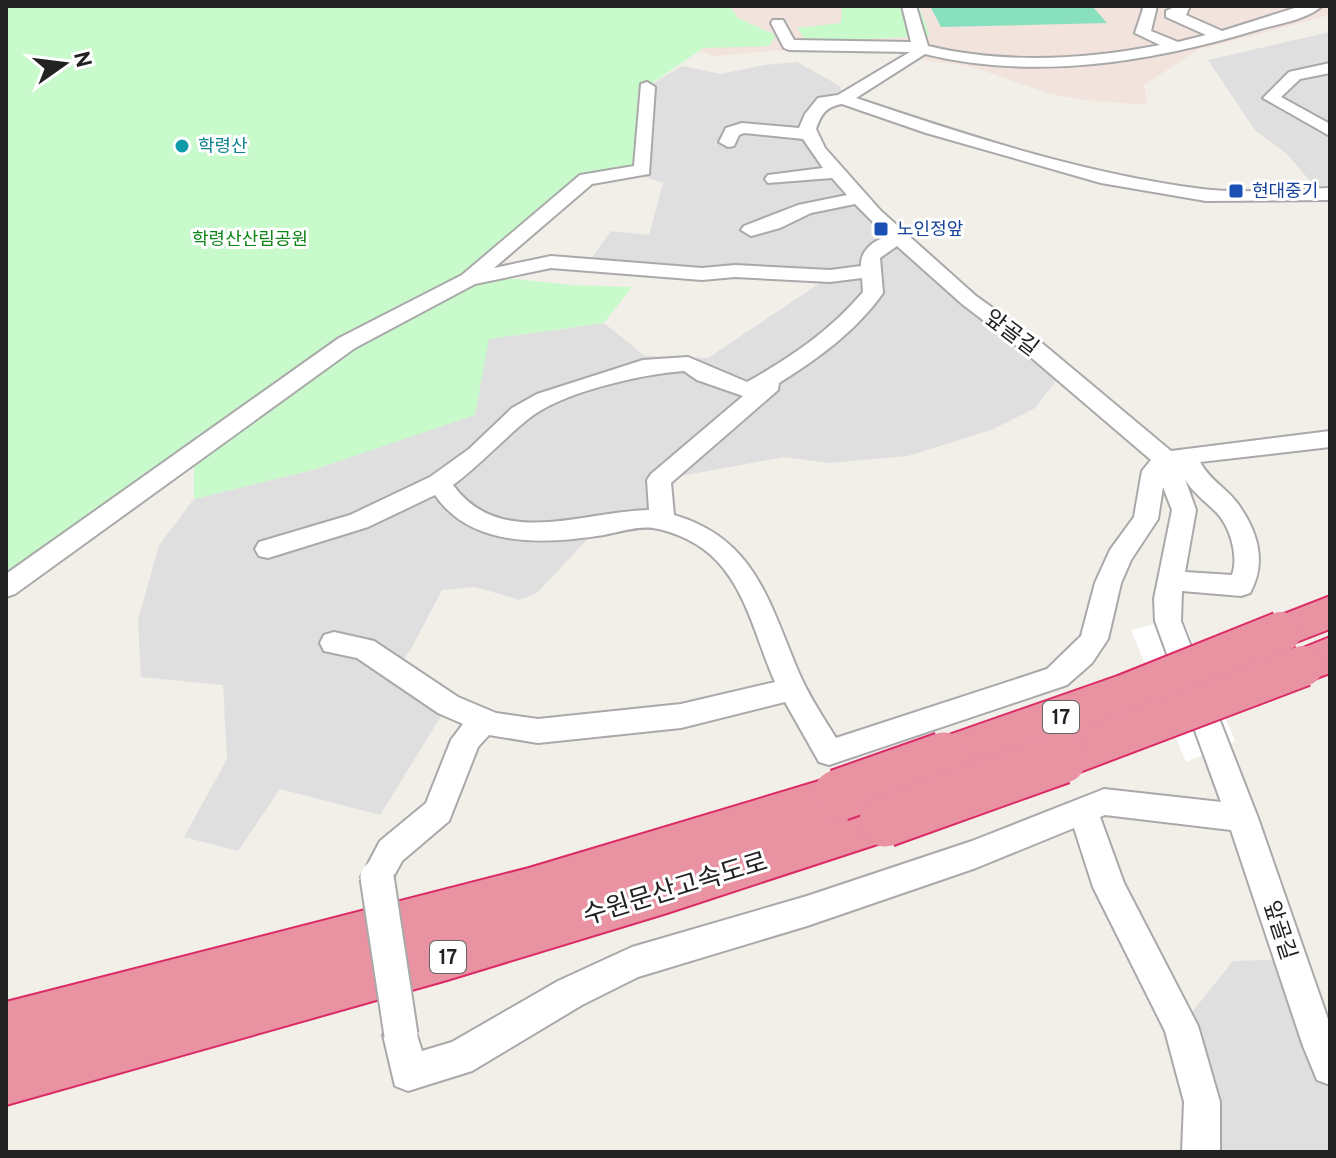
<svg xmlns="http://www.w3.org/2000/svg" width="1336" height="1158" viewBox="0 0 1336 1158" font-family="Overpass,'Noto Sans KR',sans-serif">
	<style>
		.residential { fill: #e0dfdf }
		.military { fill: #f3e3dd }
		.park { fill: #c8facc }
		.pitch { fill: #88e0be }
		.pier { fill: #fff }
		.lines { fill: none; stroke-linecap: round; stroke-linejoin: round }
		.minor-casing { stroke: #a9a9a9; stroke-width: 4 }
		.highway-casing { stroke: #dc2a67; stroke-width: 4 }
		.minor { fill: #fff; fill-rule: evenodd }
		.highway { fill: #e892a2; fill-rule: evenodd }
		.minor-bridge-casing { stroke: #a9a9a9; stroke-width: 37; stroke-linecap: butt }
		.highway-bridge-far1-casing { stroke: #dc2a67; stroke-width: 44; stroke-linecap: butt }
		.highway-bridge-casing { stroke: #dc2a67; stroke-width: 55; stroke-linecap: butt }
		.minor-bridge { stroke: #fff; stroke-width: 33 }
		.highway-bridge-far1 { stroke: #e892a2; stroke-width: 40 }
		.highway-bridge { stroke: #e892a2; stroke-width: 51 }
		.culture-dot { fill: #0f9aa8; stroke: #fff; stroke-width: 3 }
		.transit-dot { fill: #1a4fb4; stroke: #fff; stroke-width: 3 }
		.labels { text-anchor: middle; stroke-width: 6; stroke-linejoin: round; paint-order: stroke }
		.far-culture-label { font-size: 18px; fill: #0d838f; stroke: #fff; text-anchor: start }
		.far-transit-label { font-size: 18px; fill: #164399; stroke: #fff; text-anchor: start }
		.far-park-label { font-size: 18px; fill: #0c8416; stroke: #fff }
		.shield { fill: #fff; stroke: #646464; stroke-width: 2 }
		.shield-label { font-size: 20px; font-weight: bold; fill: #222 }
		.street-label { font-size: 22px; fill: #222; stroke: #fff }
		.near-street-label { font-size: 26px; fill: #222; stroke: #fff }
	</style>
	<rect width="100%" height="100%" fill="#f2efe9"/>
	<g class="residential">
		<polygon points="1330,32 1330,194 1322,195 1287,154 1255,130 1208,60"/>
		<polygon points="797,62 840,86 843,99 824,102 807,129 874,215 1063,372 1035,408 991,430 908,456 829,463 784,457 659,480 662,522 599,527 538,592 520,600 475,587 442,590 411,649 397,669 448,705 380,815 280,789 238,851 184,837 227,759 223,685 141,677 138,620 159,545 194,499 316,469 489,339 604,323 645,356 708,358 829,277 587,264 611,231 649,235 663,183 639,175 647,87 682,66 721,74 764,65"/>
		<polygon points="1291,959 1330,1067 1330,1152 1201,1152 1181,1026 1233,961"/>
	</g>
	<polygon class="military" points="592,6 1330,6 1330,15 1198,50 1144,85 1148,105 1084,100 1051,94 969,66 922,60 905,51 794,49 713,56"/>
	<g class="park">
		<polygon points="6,6 730,6 738,18 776,35 769,46 703,48 647,87 643,170 586,179 482,275 570,285 632,287 604,323 489,339 475,415 316,469 194,499 194,465 152,486 6,587"/>
		<polygon points="842,6 919,6 930,36 808,42 797,28 841,23"/>
	</g>
	<polygon class="pitch" points="930,6 1092,6 1107,23 941,27"/>
	<polygon class="pier" points="1182,617 1235,741 1186,762 1131,630"/>
	<g class="lines">
		<g class="minor-casing">
			<g id="minor">
				<path d="M902 6H916L928 46C1003 64 1084 60 1160 45L1135 33 1143 9 1141 6H1157L1151 31 1178 42 1206 35 1166 17V11L1176 6H1190L1186 15 1222 31 1301 6H1322C1308 19 1279 24 1260 29 1152 62 1036 81 925 54L856 98C969 136 1084 174 1202 189 1244 194 1289 189 1330 188V200L1206 201 1101 183 926 133 842 104C826 107 821 114 816 129L825 148 881 211 976 296 1043 344 1171 451 1330 431V447L1200 462C1211 482 1226 487 1238 504 1258 532 1267 562 1250 593L1241 596 1182 591 1181 621 1258 818 1330 1025V1085L1317 1080 1303 1046 1231 830 1105 815 1100 817 1124 883 1198 1026 1220 1102V1152H1182L1184 1102 1165 1031 1093 887 1074 828 976 868 807 926 638 977 582 1005 472 1071 408 1091 395 1086 383 1035 389 1023 401 1017 413 1023 422 1051 452 1042 558 981 632 947 807 896 972 841 1104 789 1221 802 1155 621 1154 599 1172 510 1163 487 1158 519 1131 560 1121 583 1108 639 1092 663 1067 685 829 765 819 762 785 702 681 728 538 743 489 735 478 747 449 821 402 861 388 887 377 892 366 887 361 877 380 841 426 803 451 740 463 724 438 713 357 658 324 651 320 643 324 635 334 632 374 641 458 697 496 713 538 719 681 704 775 682C757 642 748 594 717 561 700 543 676 532 653 528 637 526 619 532 604 535 546 544 472 549 435 495L368 527 268 558 259 556 255 549 259 542 350 515 430 477 469 449 512 408 537 394 643 360 688 357 747 382C790 358 830 331 863 292L862 278 830 282 735 277 702 280 551 268 475 284 355 348 15 594 6 597V574L339 338 462 275 580 175 634 166 641 84 647 82 655 87 649 174 592 184 494 268 551 256 702 268 735 265 830 270 861 266C860 251 873 241 887 236L855 204 811 213 780 228 751 236 741 230 744 226 798 205 847 195 832 178 768 183 765 179 768 175 823 168 803 139 744 133 739 135 734 146 728 147 719 142 726 128 742 123 799 128 805 114 818 98 838 95 910 52 789 50 784 48 771 23 773 20H783L794 40 911 42ZM897 246 962 304 1027 354 1151 460 1142 471 1134 517 1110 550 1095 583 1081 636 1047 669 836 738C823 717 809 696 799 673 769 603 756 539 674 515L671 483 778 390 779 383C819 358 856 331 883 293L880 258ZM684 371 697 380 743 396 651 474 647 480 649 510C584 511 500 550 453 485 480 465 501 441 527 420 560 392 642 374 684 371ZM1185 479C1192 492 1204 500 1215 511 1230 525 1239 556 1232 575L1185 572 1196 510Z"/>
				<polygon points="1330,63 1330,73 1300,79 1281,97 1330,124 1330,136 1263,98 1289,72"/>
			</g>
		</g>
		<g class="highway-casing">
			<g id="highway">
				<polygon points="1330,596 1330,629 1281,648 1266,643 1260,632 1266,621"/>
				<polygon points="1330,637 1330,673 1303,683 1288,678 1282,666 1288,654"/>
				<polygon points="839,775 855,781 862,795 852,810 885,800 902,806 909,821 902,836 667,913 447,980 6,1105 6,1002 529,868"/>
			</g>
		</g>
		<use href="#minor" class="minor"/>
		<use href="#highway" class="highway"/>
		<g class="minor-bridge-casing">
			<polyline id="minor-bridge" points="377,877 401,1035"/>
		</g>
		<g class="highway-bridge-far1-casing">
			<g id="highway-bridge-far1">
				<polyline points="938,760 1124,695 1281,632"/>
				<polyline points="1055,760 1303,666"/>
			</g>
		</g>
		<g class="highway-bridge-casing">
			<g id="highway-bridge">
				<polyline points="839,795 944,758"/>
				<polyline points="885,821 1061,758"/>
			</g>
		</g>
		<use href="#minor-bridge" class="minor-bridge"/>
		<use href="#highway-bridge-far1" class="highway-bridge-far1"/>
		<use href="#highway-bridge" class="highway-bridge"/>
	</g>
	<circle class="culture-dot" cx="182" cy="146" r="8"/>
	<g class="transit-dot">
		<rect x="1228" y="183" width="16" height="16" rx="4"/>
		<rect x="873" y="221" width="16" height="16" rx="4"/>
	</g>
	<g class="labels">
		<g class="far-culture-label">
			<text x="198" y="152">학령산</text>
		</g>
		<g class="far-transit-label">
			<text x="1252" y="197">현대중기</text>
			<text x="897" y="235">노인정앞</text>
		</g>
		<g class="far-park-label">
			<text x="250" y="245">학령산산림공원</text>
		</g>
		<g class="shield">
			<rect x="1043" y="701" width="36" height="32" rx="6"/>
			<rect x="430" y="941" width="36" height="32" rx="6"/>
		</g>
		<g class="shield-label">
			<text x="1061" y="724">17</text>
			<text x="448" y="964">17</text>
		</g>
		<g class="street-label">
			<text transform="translate(1012 332) rotate(37)" y="8">앞골길</text>
			<text transform="translate(1281 930) rotate(72)" y="8">앞골길</text>
		</g>
		<g class="near-street-label">
			<text transform="translate(675 888) rotate(-17)" y="9">수원문산고속도로</text>
		</g>
	</g>
	<rect width="1336" height="1158" fill="none" stroke="#222222" stroke-width="16"/>
	<g transform="translate(64 64) rotate(76)" stroke="#ffffff" stroke-width="6" paint-order="stroke">
	<path d="M0-6L14 30L0 20L-14 30Z" fill="#222222"/>
	<text y="-12" font-size="22" font-weight="bold" text-anchor="middle" fill="#222222">N</text>
	</g>
</svg>
